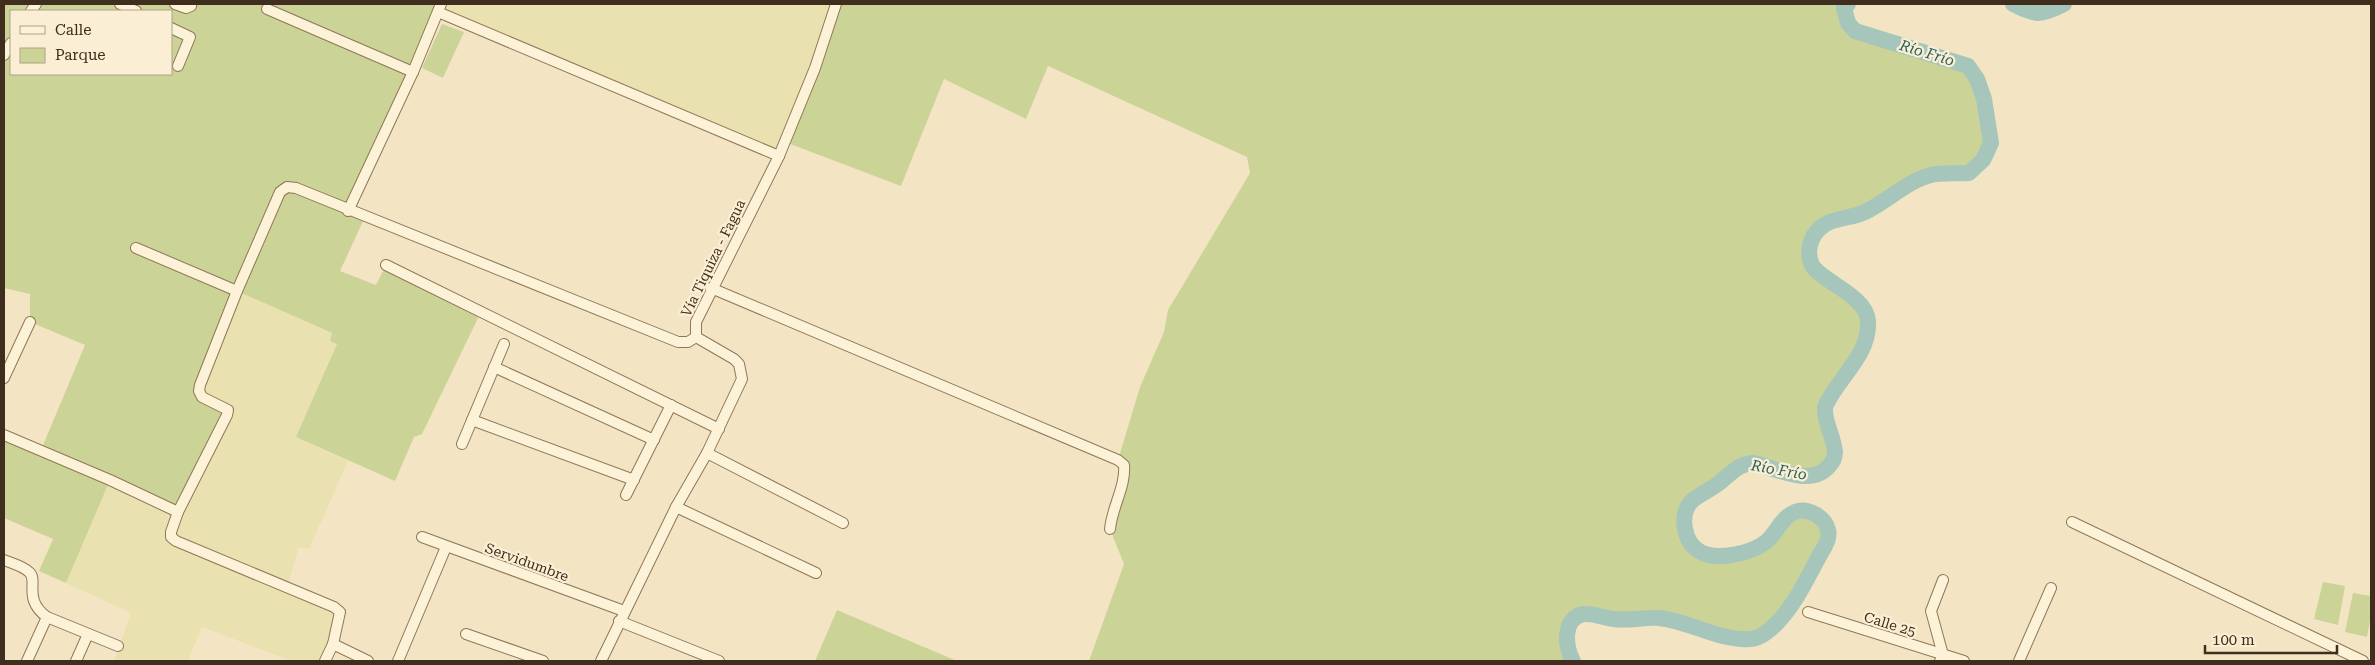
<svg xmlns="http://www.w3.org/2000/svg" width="2375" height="665" viewBox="0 0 2375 665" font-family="'Roboto Serif',serif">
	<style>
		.farmland { fill: #eae1b0 }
		.green { fill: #ccd396; fill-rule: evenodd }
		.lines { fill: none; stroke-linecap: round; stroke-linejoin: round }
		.river { stroke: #a6c6bc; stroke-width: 16 }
		.minor-casing { stroke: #907657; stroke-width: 12 }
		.minor { stroke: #fcf2d8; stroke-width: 10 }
		.labels { text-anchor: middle; stroke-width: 4.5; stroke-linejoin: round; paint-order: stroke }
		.street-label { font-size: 14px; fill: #3f2d1d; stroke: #faefd4 }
		.water-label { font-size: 15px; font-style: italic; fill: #2b605d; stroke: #faefd4 }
	</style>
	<rect width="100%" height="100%" fill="#f3e5c4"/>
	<g class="farmland">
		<polygon points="441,4 836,4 779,156 438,12"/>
		<polygon points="237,291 333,334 337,344 296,437 348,461 309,549 299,547 287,588 340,612 325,661 292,661 202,627 188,661 114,661 131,613 66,583 110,480 199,391"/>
	</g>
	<g class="green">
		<path d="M4 4H441L348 210 365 217 340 271 376 285 386 265 472 307 478 318 422 434 414 437 395 481 296 437 337 344 330 341 332 333 237 291 199 391 228 410 178 512 110 480 66 583 39 571 53 539 4 518V435L41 450 85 345 30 322V294L4 288ZM11 11H171V74H11Z"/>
		<path d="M836 4H1848L1844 8 1848 23 1855 31 1968 66 1977 79 1984 99 1991 143 1983 160 1969 173C1957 174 1943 172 1931 175 1909 180 1886 202 1865 212 1851 219 1831 217 1819 229 1810 238 1807 251 1811 263 1818 281 1866 294 1868 321 1870 356 1837 378 1825 407 1824 423 1834 437 1835 452 1835 458 1833 462 1829 466 1811 488 1776 468 1754 463L1738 466 1721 483 1703 495 1693 500 1685 509 1686 535 1699 551 1715 557 1751 549 1766 542 1783 519 1797 511H1804L1817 515 1828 529C1828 554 1779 634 1753 639 1728 643 1686 624 1660 619 1650 617 1640 621 1630 621 1615 621 1599 613 1585 614 1563 616 1565 648 1573 661H1089L1124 564 1110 529 1125 473 1118 460 1140 387 1164 332 1168 310 1250 173 1247 157 1048 66 1026 119 944 79 901 186 785 142Z"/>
		<path d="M2013 4H2064C2041 16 2036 16 2013 4Z"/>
		<polygon points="442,24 464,32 443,78 422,68"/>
		<polygon points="2323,582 2345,586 2338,625 2314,619"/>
		<polygon points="2353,593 2371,596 2371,615 2367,637 2345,632"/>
		<polygon points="837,610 957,661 815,661"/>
	</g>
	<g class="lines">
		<g class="river">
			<path d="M2013 4C2036 16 2041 16 2064 4"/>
			<path d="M1573 661C1565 648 1562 617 1584 614 1594 613 1604 618 1613 619 1629 621 1645 617 1659 618 1689 621 1719 641 1750 639 1760 639 1769 631 1776 624 1796 604 1808 576 1822 551 1826 545 1830 537 1828 530 1825 517 1808 507 1795 512 1781 518 1778 531 1767 541 1753 553 1716 562 1699 551 1684 542 1679 515 1691 502 1696 496 1712 489 1719 483 1731 474 1738 463 1754 463 1776 468 1811 488 1829 466 1833 462 1835 458 1835 452 1834 437 1824 423 1825 407 1837 378 1870 356 1868 321 1866 294 1818 281 1811 263 1807 251 1810 238 1819 229 1831 217 1851 219 1865 212 1886 202 1909 180 1931 175 1943 172 1957 174 1969 173L1983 160 1991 143 1984 99 1977 79 1968 66 1855 31 1848 23 1844 8 1848 4"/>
		</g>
		<g class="minor-casing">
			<g id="minor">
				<polyline points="120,4 136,11"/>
				<polyline points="175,4 186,8 191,6"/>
				<polyline points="267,9 413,72"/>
				<polyline points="31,11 36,4"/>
				<polyline points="438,12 779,156"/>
				<polyline points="171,28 190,37 178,66"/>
				<polyline points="4,55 11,43"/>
				<polyline points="348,211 413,72 441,4"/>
				<polyline points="136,248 237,291"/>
				<polyline points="386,265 719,429"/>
				<path d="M711 288 1118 460 1124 465C1126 486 1112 507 1110 529"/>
				<polyline points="494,367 654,440"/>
				<polyline points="4,378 30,322"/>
				<polyline points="472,420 634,480"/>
				<polyline points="4,435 110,480 178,512 171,532 171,537 176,541 334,607 340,612 333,644 325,661"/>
				<polyline points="462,444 504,344"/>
				<polyline points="707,453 843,523"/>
				<polyline points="626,495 671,405"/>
				<polyline points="676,507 816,573"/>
				<polyline points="178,512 227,415 228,410 202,397 199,391 200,385 237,291 280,192 287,187 296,188 678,342 688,342 696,337"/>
				<polyline points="2072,522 2363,661"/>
				<polyline points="422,537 624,611"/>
				<path d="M4 560C11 563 23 566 29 572 39 580 22 599 47 617L118 646"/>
				<polyline points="1808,612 1964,661"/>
				<polyline points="619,621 719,661"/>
				<polyline points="466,634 543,661"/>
				<polyline points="333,644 368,661"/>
				<polyline points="27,661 47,617"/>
				<polyline points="76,661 88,634"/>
				<polyline points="398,661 446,547"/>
				<polyline points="601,661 676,507 707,453 742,379 739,364 734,359 696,337 696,322 779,156 815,68 836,4"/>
				<polyline points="1940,661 1943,655 1931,611 1943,580"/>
				<polyline points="2019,661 2051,588"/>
			</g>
		</g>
		<use href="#minor" class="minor"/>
	</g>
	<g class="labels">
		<g class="street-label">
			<text transform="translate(713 258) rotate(-64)" y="5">Vía Tiquiza - Fagua</text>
			<text transform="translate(527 562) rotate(20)" y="5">Servidumbre</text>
			<text transform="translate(1890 624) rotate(17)" y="5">Calle 25</text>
		</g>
		<g class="water-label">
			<text transform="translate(1927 53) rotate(17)" y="5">Río Frío</text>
			<text transform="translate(1779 470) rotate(10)" y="5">Río Frío</text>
		</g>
	</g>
	<rect width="2375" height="665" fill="none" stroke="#3f2d1d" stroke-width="10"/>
	<rect x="10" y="10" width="162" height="65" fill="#faefd4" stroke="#afa18b"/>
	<rect x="20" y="26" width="25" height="8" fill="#fcf2d8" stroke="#afa18b"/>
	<text x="55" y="35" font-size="15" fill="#3f2d1d">Calle</text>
	<rect x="20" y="48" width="25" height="15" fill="#ccd396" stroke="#afa18b"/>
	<text x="55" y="60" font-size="15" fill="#3f2d1d">Parque</text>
	<path d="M2205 645v8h132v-8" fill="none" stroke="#3f2d1d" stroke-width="2.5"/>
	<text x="2212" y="645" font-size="15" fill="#3f2d1d" stroke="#faefd4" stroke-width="4" paint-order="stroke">100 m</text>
</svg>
